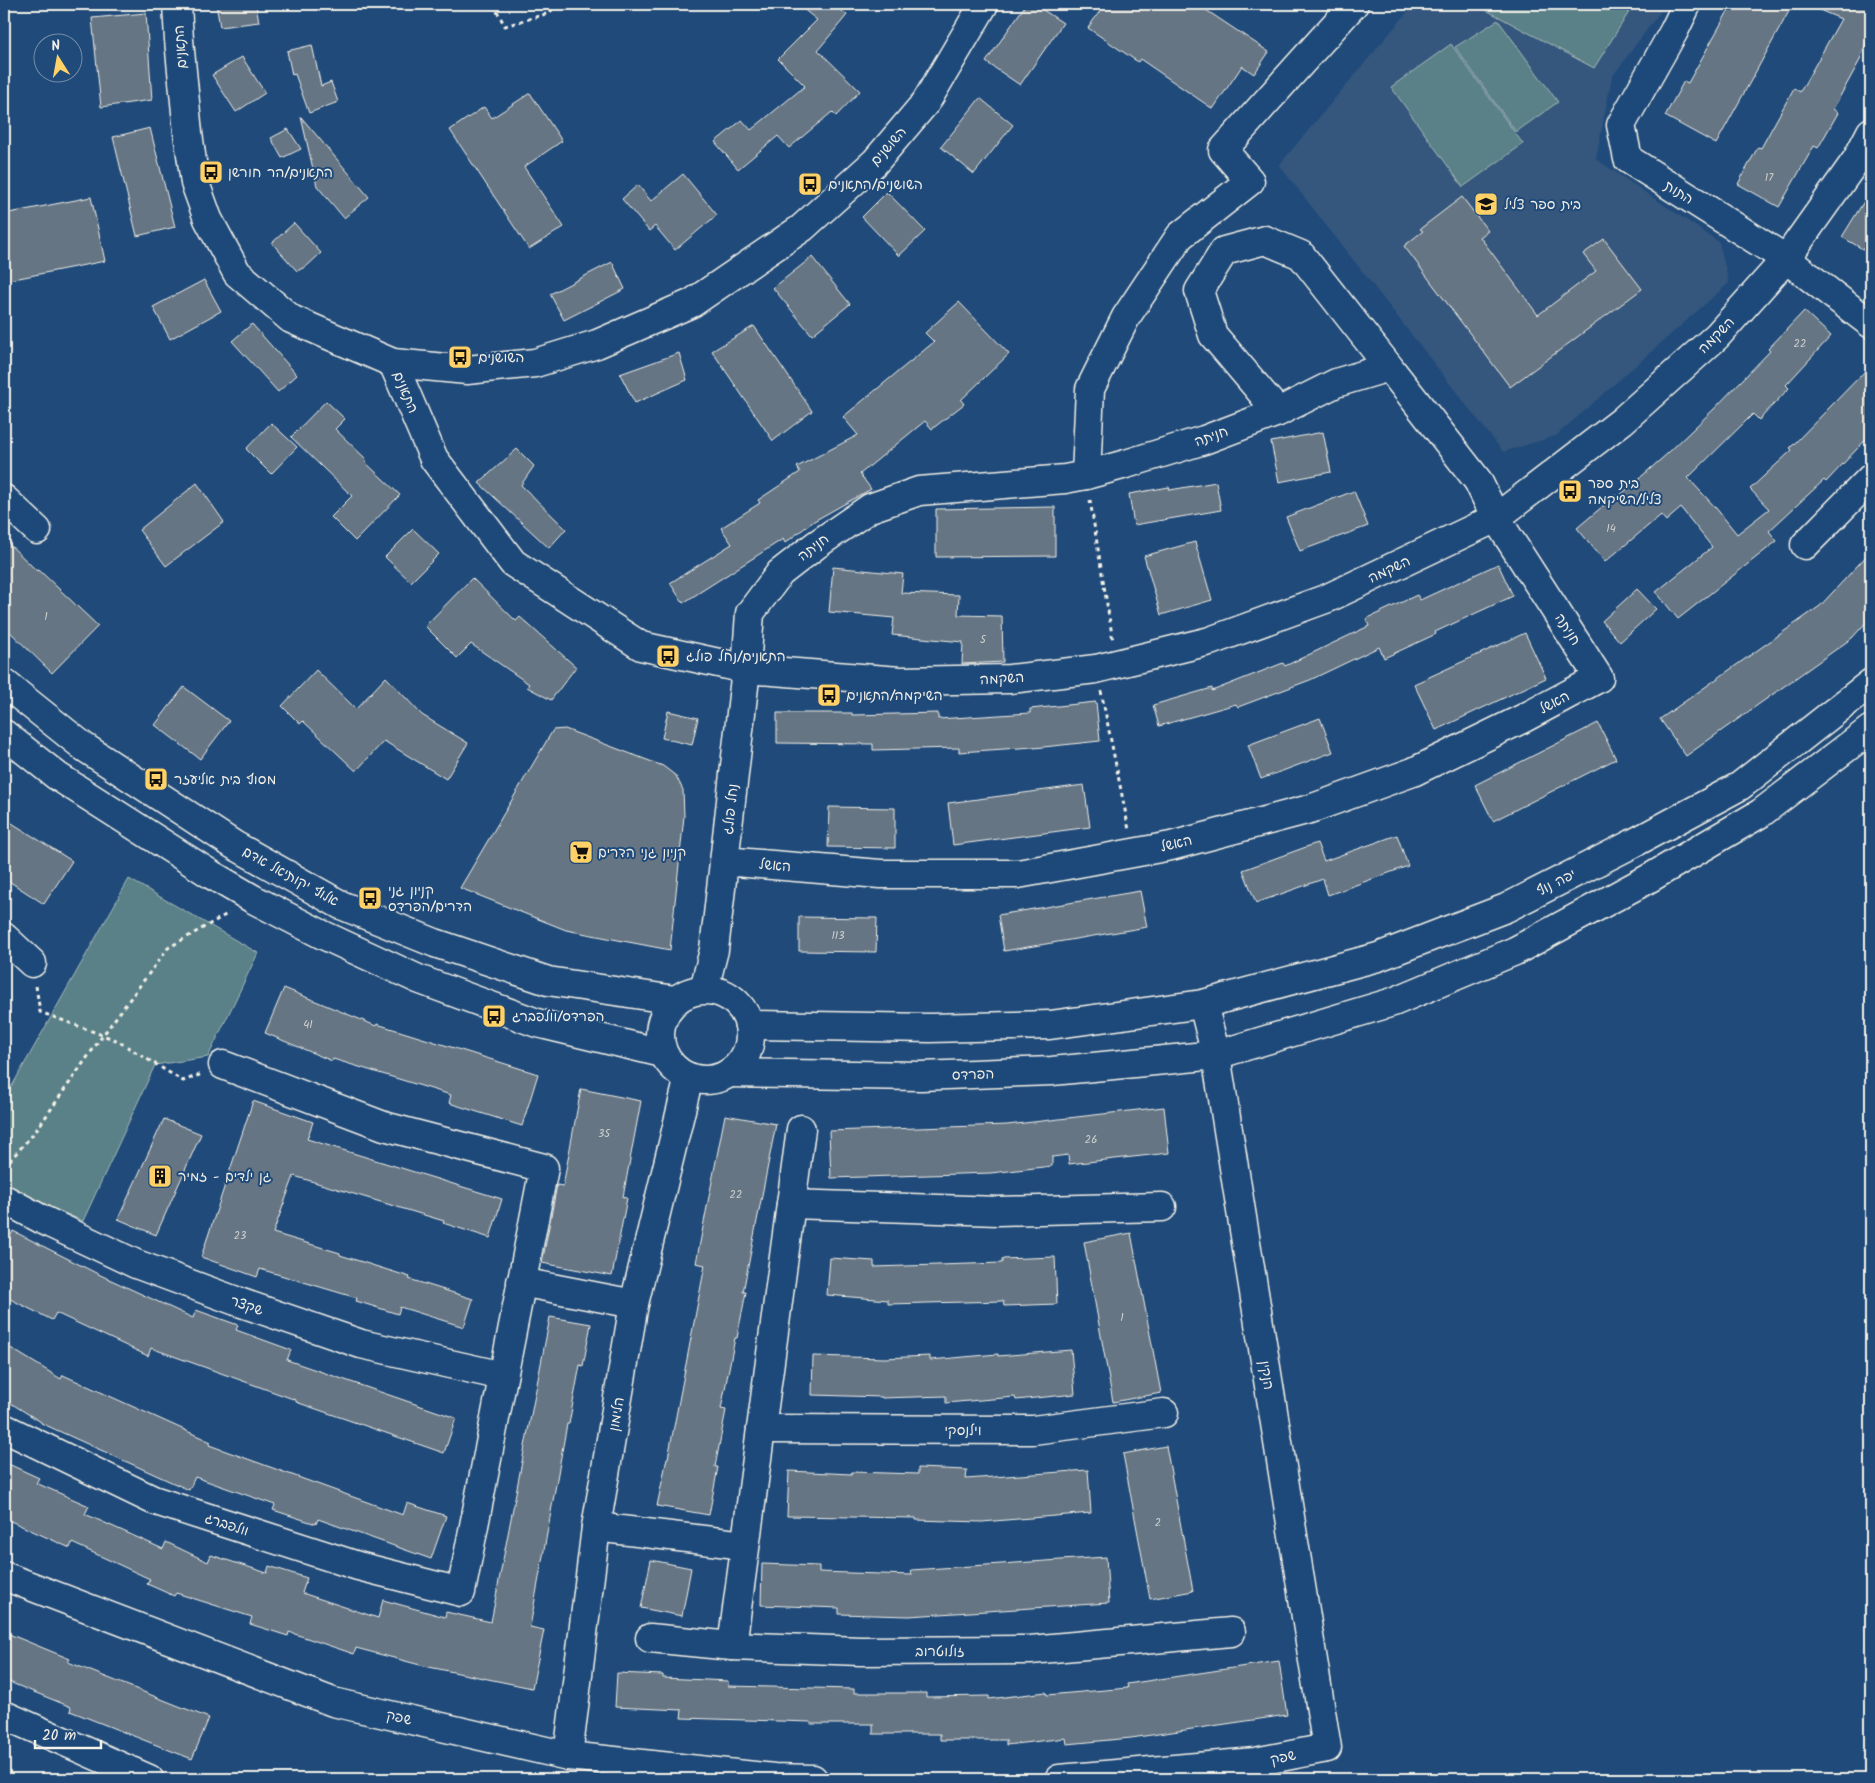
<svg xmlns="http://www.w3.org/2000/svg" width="1875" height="1783" viewBox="0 0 1875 1783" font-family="Kalam,'Playpen Sans Hebrew',sans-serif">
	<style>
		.built { fill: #34577d }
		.green { fill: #5a8188; stroke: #a7b9b8 }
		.building { fill: #657584; stroke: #f4f1e8 }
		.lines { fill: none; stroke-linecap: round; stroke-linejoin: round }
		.minor-casing { stroke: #f4f1e8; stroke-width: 31 }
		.path { stroke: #f4f1e8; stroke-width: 3; stroke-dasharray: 4 4; stroke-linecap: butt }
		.minor { stroke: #1f4a7a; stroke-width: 28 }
		.labels { text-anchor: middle; stroke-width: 4; stroke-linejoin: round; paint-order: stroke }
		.number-label { font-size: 11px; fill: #d0d2cf }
		.street-label { font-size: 14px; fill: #f4f1e8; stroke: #1f4a7a }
		.poi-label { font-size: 14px; fill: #f4f1e8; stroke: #1f4a7a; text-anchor: start }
	</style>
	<rect width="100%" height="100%" fill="#1f4a7a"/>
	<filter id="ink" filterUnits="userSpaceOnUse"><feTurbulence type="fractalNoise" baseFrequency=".02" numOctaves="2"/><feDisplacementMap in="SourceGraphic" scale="10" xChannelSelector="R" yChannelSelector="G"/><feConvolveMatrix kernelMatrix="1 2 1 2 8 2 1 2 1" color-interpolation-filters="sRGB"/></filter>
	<g filter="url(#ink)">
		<polygon class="built" points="1414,4 1666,4 1612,77 1596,159 1719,242 1729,283 1556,436 1503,452 1279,165"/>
		<g class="green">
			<polygon points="1475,4 1634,4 1594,68"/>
			<polygon points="1498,20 1558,102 1516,132 1455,47"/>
			<polygon points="1451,44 1523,144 1463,187 1391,87"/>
			<polygon points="129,879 258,953 208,1057 155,1065 83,1221 27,1197 4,1229 4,1100"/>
		</g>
		<g class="building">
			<polygon points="216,4 256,4 259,22 220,27"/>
			<polygon points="797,4 833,4 847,15 818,50 860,91 836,116 832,112 789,148 778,136 738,169 715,142 742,120 751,130 805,86 778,59 817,20"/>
			<polygon points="1026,4 1034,4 1063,23 1020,85 986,62"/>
			<polygon points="1105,4 1197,4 1269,52 1254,74 1242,66 1213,109 1140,59 1138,62 1088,28"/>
			<polygon points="1732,4 1793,4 1716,144 1665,116 1684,81 1688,83"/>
			<polygon points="1805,4 1871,4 1871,30 1859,62 1833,109 1838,113 1818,148 1814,146 1779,207 1738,184 1758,147 1761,148 1794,88 1800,92 1841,19"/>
			<polygon points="146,13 152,100 101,107 92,18"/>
			<polygon points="312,45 321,86 331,82 338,102 309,113 295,74 292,75 287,51"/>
			<polygon points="242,57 265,93 236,112 212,75"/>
			<polygon points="530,93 562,141 524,167 564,227 529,249 450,130 484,107 492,118"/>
			<polygon points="980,98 1013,125 974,174 941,147"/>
			<polygon points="301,117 369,197 344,218 317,186"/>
			<polygon points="150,128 175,227 137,236 113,137"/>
			<polygon points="288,129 301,149 282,158 271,138"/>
			<polygon points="683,174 717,215 675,250 655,226 649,231 622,199 638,185 651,201"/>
			<polygon points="1871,190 1871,254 1842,237"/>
			<polygon points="887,192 925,231 899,256 862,217"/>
			<polygon points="91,197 105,261 4,281 4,214"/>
			<polygon points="1462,197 1488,231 1480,237 1538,315 1596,271 1583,254 1604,239 1642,289 1510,387 1404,246 1423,231 1420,229"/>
			<polygon points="294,223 321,253 307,266 297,271 272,243"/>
			<polygon points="812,257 850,304 812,335 773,288"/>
			<polygon points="612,262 625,289 564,320 550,294"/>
			<polygon points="204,280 221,311 170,339 153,307"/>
			<polygon points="959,302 1009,354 961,400 964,404 932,429 925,421 860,474 871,489 814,521 785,543 783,539 683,603 670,583 732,544 721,528 760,503 758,500 800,472 797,467 858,435 843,417 934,342 925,333"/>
			<polygon points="1804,311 1831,336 1786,385 1789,388 1759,420 1753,414 1688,478 1715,507 1737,534 1769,509 1750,489 1792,450 1790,448 1871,365 1871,434 1826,482 1824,480 1769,531 1777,541 1678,619 1656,592 1712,547 1681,508 1666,521 1661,515 1605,562 1577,528 1616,495 1618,497 1667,454 1714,409 1770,351 1768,349"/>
			<polygon points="252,324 297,375 278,392 232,341"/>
			<polygon points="754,326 812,411 773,441 712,351"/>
			<polygon points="679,353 687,380 635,403 620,374"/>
			<polygon points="326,401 345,419 335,429 367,460 365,462 400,495 355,541 331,517 352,496 291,437"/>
			<polygon points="271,423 297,447 271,474 246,449"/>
			<polygon points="1323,432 1331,472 1279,482 1271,442"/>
			<polygon points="517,449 534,466 521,485 566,529 549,548 479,483"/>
			<polygon points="1216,482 1221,510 1134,525 1129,494 1169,487 1170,490"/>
			<polygon points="197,483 224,522 166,566 139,530"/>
			<polygon points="1354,491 1368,526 1300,551 1286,517"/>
			<polygon points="1055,507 1055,556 936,557 936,509"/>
			<polygon points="413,529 439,554 411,582 385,557"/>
			<polygon points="4,539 37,571 39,570 98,626 52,673 4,626"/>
			<polygon points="1195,542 1212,600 1161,615 1144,556"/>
			<polygon points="1871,551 1871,617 1852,638 1686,756 1660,719 1820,606"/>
			<polygon points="1498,564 1513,596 1435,632 1436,634 1384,658 1379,647 1310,680 1238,707 1236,704 1159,726 1153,705 1212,688 1212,691 1283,663 1285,666 1369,626 1366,619 1417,595 1420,600"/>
			<polygon points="833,567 903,574 901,593 959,595 958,615 1002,616 1003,662 962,664 963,642 892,635 894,618 829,612"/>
			<polygon points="472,578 516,621 520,617 576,667 551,700 527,687 529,684 471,644 457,658 425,626"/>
			<polygon points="1637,589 1656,609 1620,642 1602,621"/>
			<polygon points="1525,633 1546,678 1436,730 1414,684"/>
			<polygon points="316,670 356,709 386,677 422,715 468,743 446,779 384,741 356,771 303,721 300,724 282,706"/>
			<polygon points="184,687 229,721 200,759 155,725"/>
			<polygon points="1096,702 1100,741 1034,748 1034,747 959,752 959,748 873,750 873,744 777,743 777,713 852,713 852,715 938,713 938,719 1030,713 1030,709"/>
			<polygon points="668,711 698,718 692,745 662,738"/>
			<polygon points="1320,718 1333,752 1261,779 1248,745"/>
			<polygon points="1598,723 1616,759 1493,821 1475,785"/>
			<polygon points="565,729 663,766 676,776 683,790 684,816 670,950 566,930 460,888 553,730"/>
			<polygon points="1084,785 1090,827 953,845 948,803"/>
			<polygon points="829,807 895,808 895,848 828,847"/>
			<polygon points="4,818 72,861 44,904 4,878"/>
			<polygon points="1397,835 1408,866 1328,895 1323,879 1256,903 1243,870 1317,843 1324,861"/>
			<polygon points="1140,891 1147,927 1004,951 998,915"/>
			<polygon points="799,917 877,918 876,952 799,951"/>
			<polygon points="284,988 376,1026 377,1024 538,1074 522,1126 449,1103 451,1095 333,1059 332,1061 265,1033"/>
			<polygon points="581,1089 641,1101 623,1197 627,1198 612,1276 542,1263 557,1185 563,1186"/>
			<polygon points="253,1101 313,1122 307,1139 502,1199 490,1238 443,1223 444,1221 294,1176 273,1233 340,1253 340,1255 410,1277 409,1279 473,1299 464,1327 400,1307 398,1314 356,1301 357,1298 260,1269 257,1277 201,1257"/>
			<polygon points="1164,1107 1169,1153 1069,1164 1068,1155 1052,1157 1052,1166 991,1173 831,1178 829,1131 1007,1125"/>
			<polygon points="725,1115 776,1124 743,1292 746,1292 737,1338 735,1338 721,1409 726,1410 715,1467 718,1467 709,1515 657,1506 667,1458 668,1458 705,1265 696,1263"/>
			<polygon points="164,1119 201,1134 156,1235 118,1219"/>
			<polygon points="13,1231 96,1273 193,1318 196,1310 238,1325 236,1330 291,1350 287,1360 456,1418 444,1453 296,1402 296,1400 151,1348 148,1356 56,1313 52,1320 4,1296 4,1249"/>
			<polygon points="1131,1233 1161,1393 1113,1402 1084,1242"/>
			<polygon points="1055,1257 1057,1304 1004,1306 1003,1301 888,1304 888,1300 827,1295 830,1258 874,1261 874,1267 1002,1263 1002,1259"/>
			<polygon points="550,1317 591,1324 583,1366 580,1365 569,1424 567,1424 530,1627 544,1630 532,1688 424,1666 356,1648 354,1654 289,1632 288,1636 250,1624 252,1617 176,1593 174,1596 147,1584 150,1579 72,1543 70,1548 4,1518 4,1462 39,1478 36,1483 89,1506 85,1514 163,1549 166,1542 208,1562 211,1555 267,1573 269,1566 307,1578 302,1593 378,1618 383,1600 445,1617 446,1612 491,1622"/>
			<polygon points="4,1344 61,1379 63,1375 211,1442 209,1445 403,1515 407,1503 446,1516 431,1559 318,1519 316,1524 273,1510 275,1505 195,1477 189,1490 41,1423 41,1422 4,1399"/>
			<polygon points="1071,1350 1075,1394 1016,1400 1015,1397 946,1403 946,1396 882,1398 882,1397 812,1395 813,1356 884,1358 930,1356 930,1360 998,1354 998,1356"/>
			<polygon points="1166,1446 1193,1591 1150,1599 1123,1454"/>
			<polygon points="918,1468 967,1470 966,1479 1088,1470 1091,1513 982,1522 916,1520 916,1518 787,1516 789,1471 851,1474 852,1472 918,1474"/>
			<polygon points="1106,1557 1109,1603 909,1616 839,1614 839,1608 761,1605 762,1564 819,1566 819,1572 912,1575 911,1570"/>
			<polygon points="651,1560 691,1568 682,1616 641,1608"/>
			<polygon points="4,1632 70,1659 68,1662 209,1718 192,1759 70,1711 71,1707 4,1680"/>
			<polygon points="1279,1661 1287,1715 1131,1738 1067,1744 1066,1738 1006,1745 1006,1740 940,1740 940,1734 873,1734 873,1724 811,1724 811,1722 681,1718 682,1710 615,1707 617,1673 663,1675 663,1678 728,1681 728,1686 854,1689 854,1693 926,1693 926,1697 989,1696 989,1699 1046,1692 1047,1695 1128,1688 1127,1684"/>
		</g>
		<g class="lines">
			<g class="minor-casing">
				<g id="minor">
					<polyline points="177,4 179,40 188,133 195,183 208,219 237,273 291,319 393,363 467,370 535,363 597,344 692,303 802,228 875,162 926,102 984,4"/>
					<polyline points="1687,4 1674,31 1621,125 1628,159 1786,259 1871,324"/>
					<polyline points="393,363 434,459 513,563 641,646 746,669 900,681 1010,679 1096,669 1210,641 1328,598 1496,518 1622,421 1717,336 1786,259 1857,159 1871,132"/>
					<polyline points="1278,412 1213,335 1199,291 1224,251 1265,240 1301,255 1389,367"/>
					<polyline points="1086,475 1090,389 1126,317 1180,236 1250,181 1223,150 1354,4"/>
					<polyline points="4,499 37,530"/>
					<polyline points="1805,545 1871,478"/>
					<polyline points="4,683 84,747 234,845 341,905 435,943 548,981 675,1000"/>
					<polyline points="4,734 57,776 212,875 253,899 321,934 418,979 537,1023 662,1053"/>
					<polyline points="4,937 32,963"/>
					<polyline points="704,989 714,950 746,669 750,613 780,573 816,545 870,508 919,491 1065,479 1086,475 1126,464 1204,440 1278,412 1336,383 1389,367 1478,481 1496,518 1599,678 1524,718 1413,772 1310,809 1171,846 1018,874 880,874 724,861"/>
					<circle cx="705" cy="1035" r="45"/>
					<polyline points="749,1025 930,1028 1050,1025 1203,1004 1378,957 1506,908 1632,844 1740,786 1871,683"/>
					<polyline points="729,1073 921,1076 1052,1071 1216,1055 1393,1002 1515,951 1648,879 1761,813 1871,729"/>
					<polyline points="4,1199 43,1220 136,1264 236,1301 361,1344 503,1376"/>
					<polyline points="791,1204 998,1211 1162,1207"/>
					<polyline points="521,1282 634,1304"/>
					<polyline points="4,1428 153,1500 358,1566 461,1592 544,1168 384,1126 223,1065"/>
					<polyline points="761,1429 1033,1430 1164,1413"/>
					<polyline points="596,1527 745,1545"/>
					<polyline points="4,1576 333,1702 568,1756 774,1778 813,1779"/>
					<polyline points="650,1638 732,1646 860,1651 1030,1650 1231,1632"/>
					<polyline points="732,1646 801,1129"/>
					<polyline points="4,1715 149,1779"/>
					<polyline points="568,1756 596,1527 634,1304 689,1077"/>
					<polyline points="1059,1779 1255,1762 1327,1748 1216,1055 1203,1004"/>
				</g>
			</g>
			<g class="path">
				<polyline points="493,4 505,26 549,13 557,4"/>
				<polyline points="1090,500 1113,641"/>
				<polyline points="1101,691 1129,830"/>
				<polyline points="36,986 40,1012 116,1040 183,1081 202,1074"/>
				<polyline points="4,1167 35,1132 103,1035 168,948 229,913"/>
			</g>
			<use href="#minor" class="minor"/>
		</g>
	</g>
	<defs>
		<g id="bus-square" transform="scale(1.25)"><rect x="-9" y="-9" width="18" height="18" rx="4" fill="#ffd166" stroke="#1f4a7a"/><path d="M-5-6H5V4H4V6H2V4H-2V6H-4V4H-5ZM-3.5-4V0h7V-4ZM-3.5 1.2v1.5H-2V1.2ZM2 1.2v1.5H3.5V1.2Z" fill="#111"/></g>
		<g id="school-square" transform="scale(1.25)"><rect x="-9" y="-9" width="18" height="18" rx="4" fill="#ffd166" stroke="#1f4a7a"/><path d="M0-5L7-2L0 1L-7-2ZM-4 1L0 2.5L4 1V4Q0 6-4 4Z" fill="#111"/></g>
		<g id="supermarket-square" transform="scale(1.25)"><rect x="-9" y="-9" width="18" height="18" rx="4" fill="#ffd166" stroke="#1f4a7a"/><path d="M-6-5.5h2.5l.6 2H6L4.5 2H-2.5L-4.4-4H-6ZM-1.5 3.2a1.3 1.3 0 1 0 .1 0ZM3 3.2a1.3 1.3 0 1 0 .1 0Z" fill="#111"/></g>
		<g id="building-square" transform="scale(1.25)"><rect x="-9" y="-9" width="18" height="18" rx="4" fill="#ffd166" stroke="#1f4a7a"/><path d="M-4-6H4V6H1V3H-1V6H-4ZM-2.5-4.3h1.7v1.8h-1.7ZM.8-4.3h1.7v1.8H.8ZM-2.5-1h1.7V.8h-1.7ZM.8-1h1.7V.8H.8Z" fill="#111"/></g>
	</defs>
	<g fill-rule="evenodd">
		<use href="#bus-square" x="211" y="172"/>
		<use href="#bus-square" x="810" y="184"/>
		<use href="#school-square" x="1486" y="204"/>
		<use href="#bus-square" x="460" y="357"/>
		<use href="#bus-square" x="1570" y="491"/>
		<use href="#bus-square" x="668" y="656"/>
		<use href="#bus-square" x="829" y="695"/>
		<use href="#bus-square" x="156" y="779"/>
		<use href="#supermarket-square" x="581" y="852"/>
		<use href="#bus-square" x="370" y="898"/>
		<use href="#bus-square" x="494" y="1016"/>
		<use href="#building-square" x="160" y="1176"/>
	</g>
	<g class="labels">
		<g class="number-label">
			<text x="1769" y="181">17</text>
			<text x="1800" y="347">22</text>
			<text x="1611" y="532">14</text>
			<text x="46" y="620">1</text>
			<text x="983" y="643">5</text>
			<text x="838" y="939">113</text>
			<text x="308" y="1028">41</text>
			<text x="604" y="1137">35</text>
			<text x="1091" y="1143">26</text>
			<text x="736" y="1198">22</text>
			<text x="240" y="1239">23</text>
			<text x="1122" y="1321">1</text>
			<text x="1158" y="1526">2</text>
		</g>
		<g class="street-label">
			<text transform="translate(180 47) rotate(-94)" y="5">התאנים</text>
			<text transform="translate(888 146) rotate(-49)" y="5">השושנים</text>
			<text transform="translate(1679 192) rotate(32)" y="5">התות</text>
			<text transform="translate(1716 335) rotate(-45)" y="5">השקמה</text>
			<text transform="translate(406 392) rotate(67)" y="5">התאנים</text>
			<text transform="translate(1211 436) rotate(-20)" y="5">חניתה</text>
			<text transform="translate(813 547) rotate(-37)" y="5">חניתה</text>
			<text transform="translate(1389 569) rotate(-25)" y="5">השקמה</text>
			<text transform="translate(1568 629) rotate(57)" y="5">חניתה</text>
			<text transform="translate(1002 678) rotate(-3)" y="5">השקמה</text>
			<text transform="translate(1554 702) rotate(-28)" y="5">האשל</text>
			<text transform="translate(730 809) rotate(-84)" y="5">נחל פולג</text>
			<text transform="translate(1176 843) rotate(-13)" y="5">האשל</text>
			<text transform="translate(775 865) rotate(5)" y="5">האשל</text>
			<text transform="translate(291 876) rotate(29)" y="5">אלוף יקותיאל אדם</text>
			<text transform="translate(1556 882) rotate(-27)" y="5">יפה נוף</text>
			<text transform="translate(973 1074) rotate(-2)" y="5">הפרדס</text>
			<text transform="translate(247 1305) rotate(19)" y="5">שקצר</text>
			<text transform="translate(1267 1375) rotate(81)" y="5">הנקין</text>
			<text transform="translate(616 1414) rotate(-80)" y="5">הלימון</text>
			<text x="963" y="1435">וילנסקי</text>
			<text transform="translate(227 1524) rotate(18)" y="5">וולפברג</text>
			<text x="940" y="1656">זולוטרוב</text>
			<text transform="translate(399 1717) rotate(13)" y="5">שפק</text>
			<text transform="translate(1283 1757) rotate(-12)" y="5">שפק</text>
		</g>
		<g class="poi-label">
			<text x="228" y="177">התאנים/הר חורשן</text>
			<text x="828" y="189">השושנים/התאנים</text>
			<text x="1504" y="209">בית ספר צליל</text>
			<text x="478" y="362">השושנים</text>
			<text x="1588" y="488">בית ספר<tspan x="1588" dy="16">צליל/השיקמה</tspan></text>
			<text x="686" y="661">התאנים/נחל פולג</text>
			<text x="846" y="700">השיקמה/התאנים</text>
			<text x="174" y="784">מסוף בית אליעזר</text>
			<text x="598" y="857">קניון גני הדרים</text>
			<text x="388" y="895">קניון גני<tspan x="388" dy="16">הדרים/הפרדס</tspan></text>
			<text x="512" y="1021">הפרדס/וולפברג</text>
			<text x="178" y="1181">גן ילדים - זמיר</text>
		</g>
	</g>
	<rect width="1875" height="1783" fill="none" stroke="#1f4a7a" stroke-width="20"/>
	<rect x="10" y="10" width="1855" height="1763" fill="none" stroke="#f4f1e8" stroke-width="2" filter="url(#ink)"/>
	<g transform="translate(58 58) rotate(349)"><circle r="24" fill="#1f4a7a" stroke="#748da6"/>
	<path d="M0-4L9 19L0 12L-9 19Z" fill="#ffd166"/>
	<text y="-8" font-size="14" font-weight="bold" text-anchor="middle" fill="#f4f1e8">N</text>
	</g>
	<path d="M35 1740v8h66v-8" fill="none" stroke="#f4f1e8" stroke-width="2.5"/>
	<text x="42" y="1740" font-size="15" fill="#f4f1e8" stroke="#1f4a7a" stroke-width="4" paint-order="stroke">20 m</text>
</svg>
